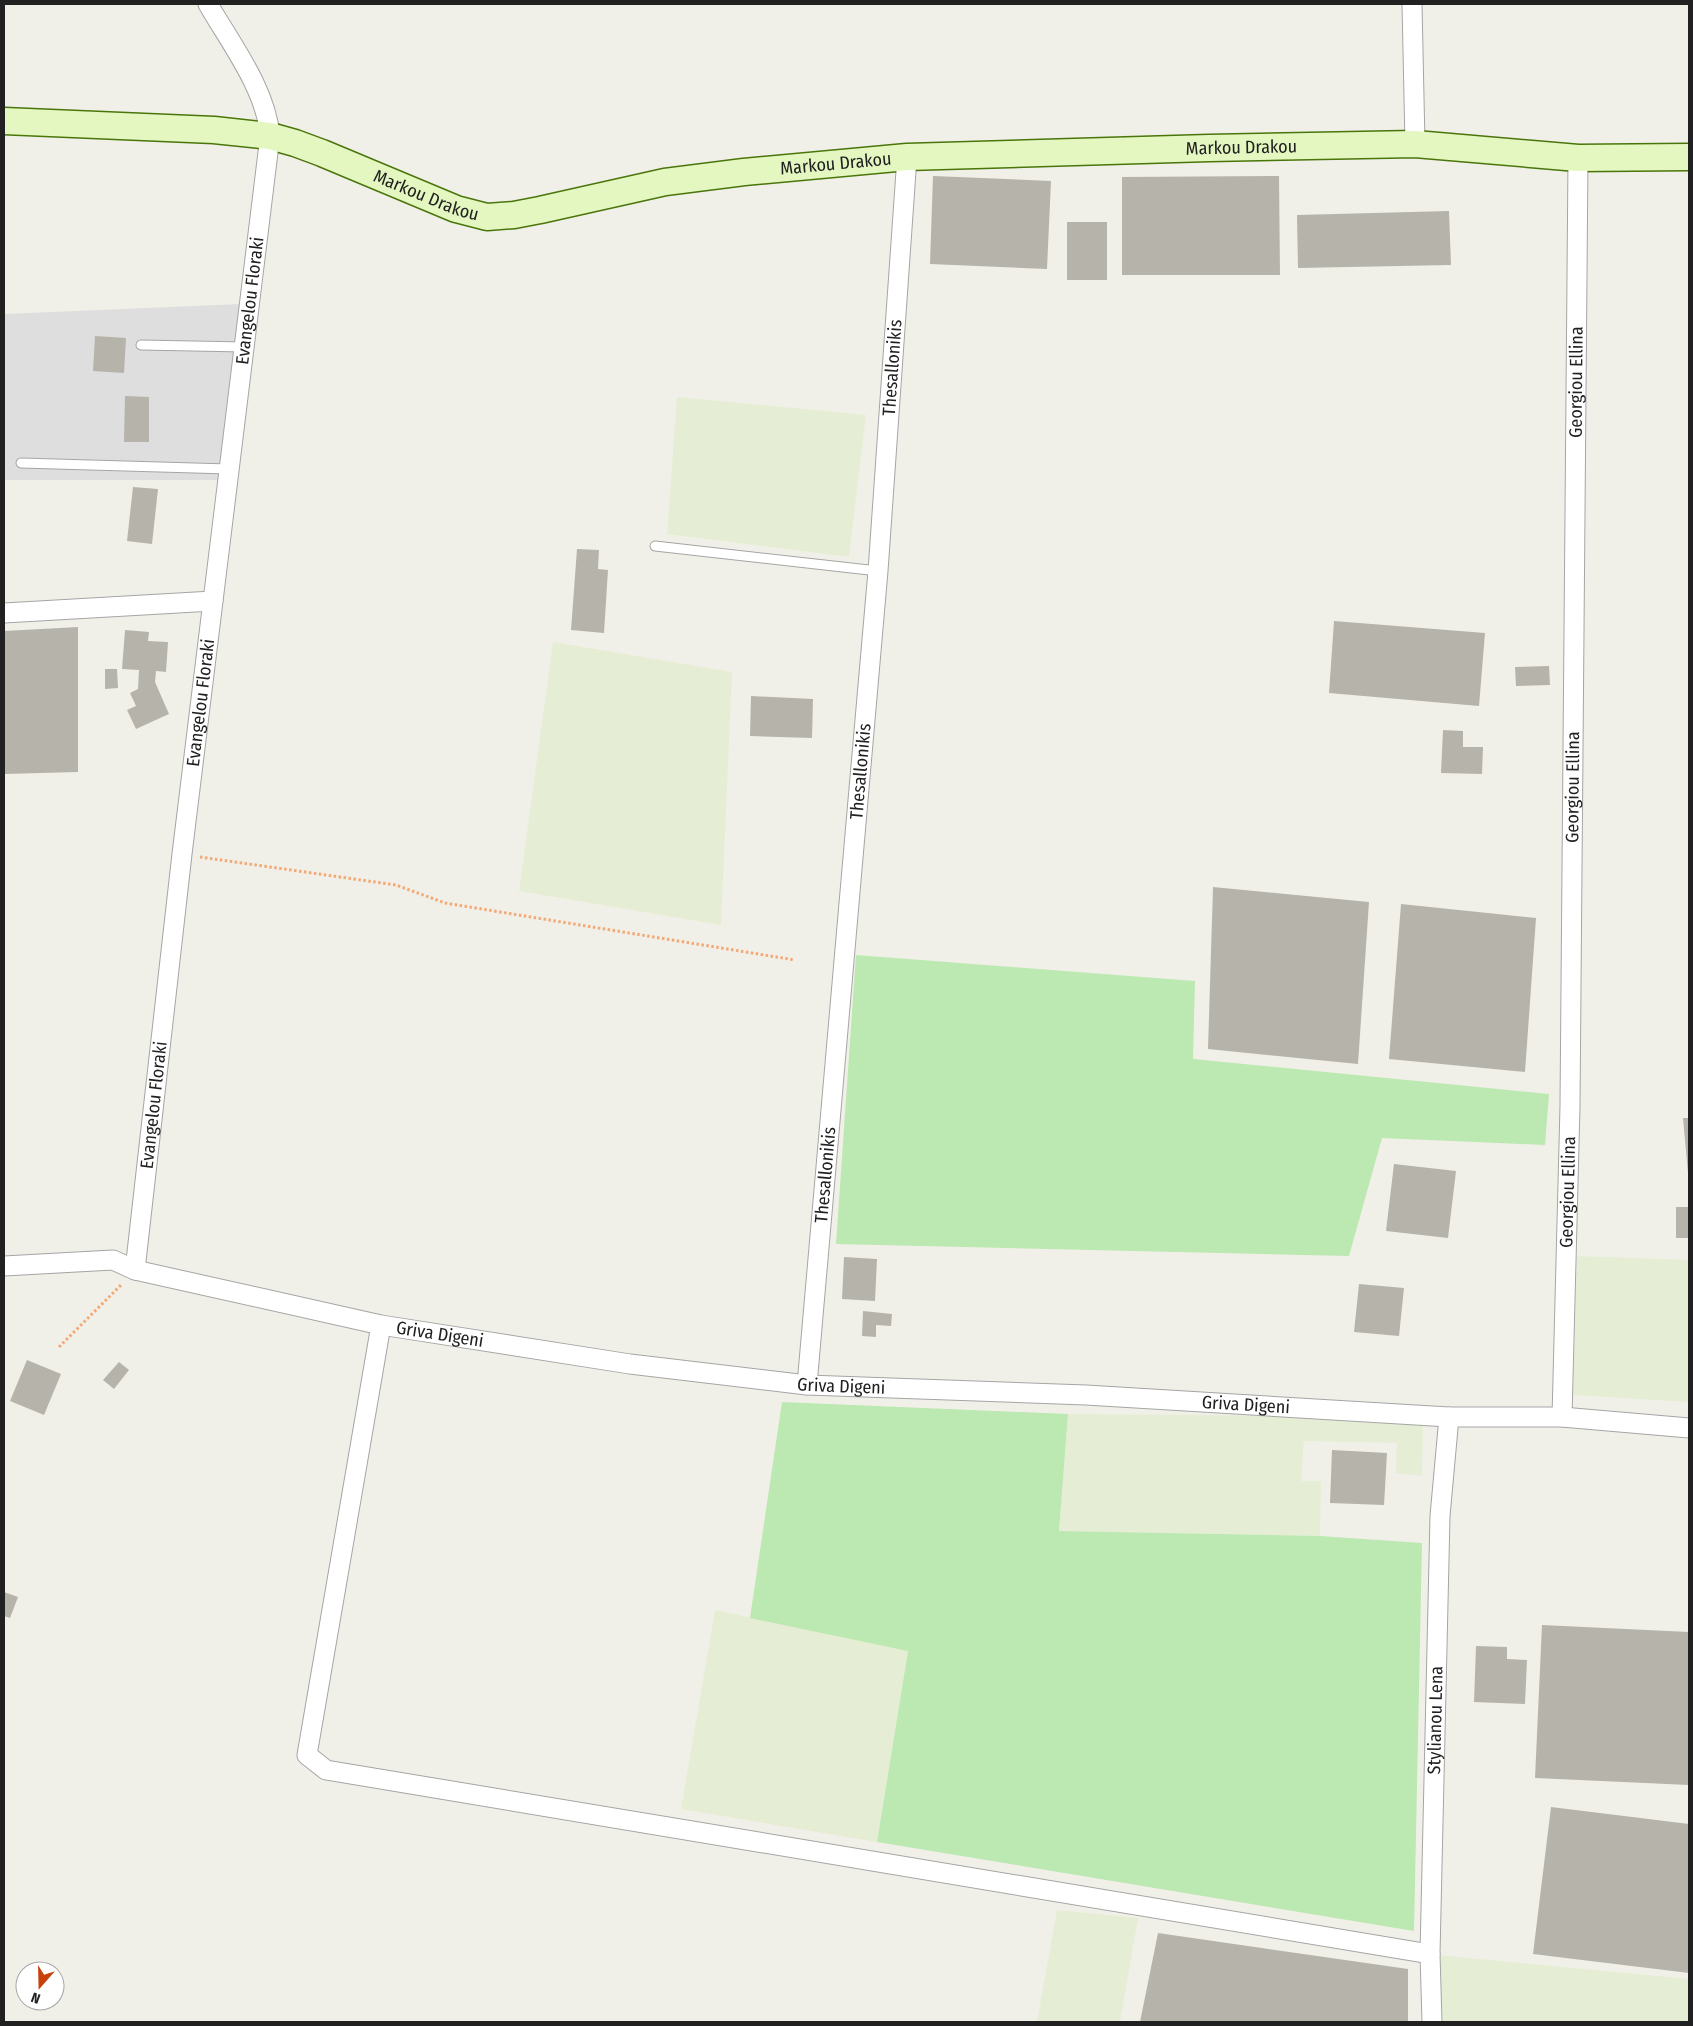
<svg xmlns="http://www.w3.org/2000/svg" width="1693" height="2026" viewBox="0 0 1693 2026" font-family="'Fira Sans Condensed',sans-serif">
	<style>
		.residential { fill: #dfdede }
		.farmland { fill: #e5eed4 }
		.grass { fill: #bce8b1 }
		.building { fill: #b6b3aa }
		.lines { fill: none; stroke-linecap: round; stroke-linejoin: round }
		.lane-casing { stroke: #a5a5a5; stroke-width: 11 }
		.street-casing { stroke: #a5a5a5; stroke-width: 21 }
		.secondary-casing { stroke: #4a750a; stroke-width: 29 }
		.path { stroke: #f4a876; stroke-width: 3; stroke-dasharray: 2.5 2.5; stroke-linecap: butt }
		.lane { stroke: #fff; stroke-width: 9 }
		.street { stroke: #fff; stroke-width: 19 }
		.secondary { stroke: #e4f7c0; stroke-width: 26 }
		.labels { text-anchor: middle; stroke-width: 5; stroke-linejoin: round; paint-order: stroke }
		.street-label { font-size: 18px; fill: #212121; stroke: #fff }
	</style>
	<rect width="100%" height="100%" fill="#f1f0e8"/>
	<polygon class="residential" points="240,304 219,480 4,480 4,314"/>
	<g class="farmland">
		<polygon points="677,397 866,415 849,557 667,534"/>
		<polygon points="553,642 732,672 721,925 519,891"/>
		<polygon points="1577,1256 1689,1260 1689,1402 1573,1395"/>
		<polygon points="1068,1414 1423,1417 1422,1476 1396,1473 1397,1443 1304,1441 1301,1481 1321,1481 1320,1536 1059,1531"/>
		<polygon points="715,1610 908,1650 877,1842 681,1809"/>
		<polygon points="1057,1910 1138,1918 1120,2022 1037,2022"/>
		<polygon points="1438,1955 1689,1979 1689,2022 1442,2022"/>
	</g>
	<g class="grass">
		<polygon points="856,955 1195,981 1193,1059 1549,1094 1545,1145 1382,1138 1349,1256 836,1244"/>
		<polygon points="782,1402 1068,1414 1059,1531 1320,1536 1422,1543 1414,1931 877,1842 908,1651 750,1618"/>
	</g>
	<g class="building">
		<polygon points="933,176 1051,181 1047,269 930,264"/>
		<polygon points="1279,176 1280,275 1122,275 1122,177"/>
		<polygon points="1449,211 1451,265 1298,268 1297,215"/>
		<rect x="1067" y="222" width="40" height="58"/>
		<polygon points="95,336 126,338 124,373 93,371"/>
		<polygon points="125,396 149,397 149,442 124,442"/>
		<polygon points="133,487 158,489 152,544 127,541"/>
		<polygon points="577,549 599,550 598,569 608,570 604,633 571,630"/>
		<polygon points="1334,621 1485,633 1479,706 1329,693"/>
		<polygon points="78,627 78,772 4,774 4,631"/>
		<polygon points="125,630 149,632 148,641 168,642 166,672 156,671 155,682 169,714 136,729 127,710 136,706 130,693 138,689 139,670 122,669"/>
		<polygon points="1549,666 1550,685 1516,686 1515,667"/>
		<polygon points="105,669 117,669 118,688 105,689"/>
		<polygon points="751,696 813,699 812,738 750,736"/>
		<polygon points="1443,730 1463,731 1463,747 1483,747 1482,774 1441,773"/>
		<polygon points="1213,887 1369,902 1358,1064 1208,1049"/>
		<polygon points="1401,904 1536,918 1525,1072 1389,1059"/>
		<polygon points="1683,1118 1689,1118 1689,1173 1688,1173"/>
		<polygon points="1394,1164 1456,1171 1448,1238 1386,1231"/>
		<polygon points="1676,1207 1688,1207 1689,1238 1676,1238"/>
		<polygon points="844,1257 877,1259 875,1301 842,1299"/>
		<polygon points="1359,1284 1404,1288 1399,1336 1354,1332"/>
		<polygon points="863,1311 892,1314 891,1326 876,1325 876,1337 862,1336"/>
		<polygon points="27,1360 61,1374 44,1415 10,1401"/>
		<polygon points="119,1362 129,1370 114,1389 103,1380"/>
		<polygon points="1332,1450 1387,1453 1384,1505 1330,1503"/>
		<polygon points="4,1592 18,1597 10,1618 4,1616"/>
		<polygon points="1542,1625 1689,1632 1689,1785 1535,1778"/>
		<polygon points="1476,1646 1507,1647 1507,1659 1527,1660 1525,1704 1474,1702"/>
		<polygon points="1551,1807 1689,1824 1689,1973 1533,1954"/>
		<polygon points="1158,1933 1408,1969 1408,2022 1140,2022"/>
	</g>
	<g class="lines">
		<g class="lane-casing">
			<g id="lane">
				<polyline points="141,345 244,347"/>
				<polyline points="21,463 229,469"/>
				<polyline points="655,546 878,571"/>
			</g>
		</g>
		<g class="street-casing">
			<g id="street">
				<polyline points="1412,4 1415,144"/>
				<polyline points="4,613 213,601"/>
				<path id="s1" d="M4 1266 113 1260 135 1270 381 1325 630 1364 807 1385 1086 1395 1449 1417H1562L1689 1428"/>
				<path id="s2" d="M135 1270 182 854 270 136C266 89 231 44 208 4"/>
				<polyline points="381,1325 307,1755 326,1770 1430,1954"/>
				<path id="s3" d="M807 1385 878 571 907 157"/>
				<path id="s4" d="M1562 1417 1570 1106 1578 158"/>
				<path id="s5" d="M1432 2022 1430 1954 1440 1516 1449 1417"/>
			</g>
		</g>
		<g class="secondary-casing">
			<g id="secondary">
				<path id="s6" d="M4 121 214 130 270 136 295 143 322 153 456 209 487 217 514 215 540 210 665 182 744 172 907 157 1209 148 1415 144 1578 158 1689 157"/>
			</g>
		</g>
		<g class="path">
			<polyline points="200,857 396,885 445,903 795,960"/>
			<polyline points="59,1347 122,1284"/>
		</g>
		<use href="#lane" class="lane"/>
		<use href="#street" class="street"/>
		<use href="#secondary" class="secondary"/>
	</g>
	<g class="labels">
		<g class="street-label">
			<text dy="6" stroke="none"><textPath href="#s6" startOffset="1258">Markou Drakou</textPath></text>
			<text dy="6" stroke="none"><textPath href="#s6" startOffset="852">Markou Drakou</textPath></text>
			<text dy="6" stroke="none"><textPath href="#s6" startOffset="434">Markou Drakou</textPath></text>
			<text dy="6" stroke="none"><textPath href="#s2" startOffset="976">Evangelou Floraki</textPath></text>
			<text dy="6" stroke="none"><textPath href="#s3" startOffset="1021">Thesallonikis</textPath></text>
			<text dy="6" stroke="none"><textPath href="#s4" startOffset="1035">Georgiou Ellina</textPath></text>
			<text dy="6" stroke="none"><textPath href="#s2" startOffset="571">Evangelou Floraki</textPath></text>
			<text dy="6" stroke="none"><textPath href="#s3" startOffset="616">Thesallonikis</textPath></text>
			<text dy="6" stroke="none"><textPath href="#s4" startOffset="630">Georgiou Ellina</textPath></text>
			<text dy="6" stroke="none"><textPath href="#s2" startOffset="166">Evangelou Floraki</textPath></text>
			<text dy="6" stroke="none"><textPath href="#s3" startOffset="211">Thesallonikis</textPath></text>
			<text dy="6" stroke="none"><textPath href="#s4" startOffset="225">Georgiou Ellina</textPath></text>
			<text dy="6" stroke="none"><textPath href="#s1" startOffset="445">Griva Digeni</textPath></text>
			<text dy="6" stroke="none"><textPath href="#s1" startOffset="850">Griva Digeni</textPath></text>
			<text dy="6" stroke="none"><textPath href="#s1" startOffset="1255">Griva Digeni</textPath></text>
			<text dy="6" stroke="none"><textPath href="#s5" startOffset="302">Stylianou Lena</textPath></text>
		</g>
	</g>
	<rect width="1693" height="2026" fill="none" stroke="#212121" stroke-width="10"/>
	<g transform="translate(40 1986) rotate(200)"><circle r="24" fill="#ffffff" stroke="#a6a6a6"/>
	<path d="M0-4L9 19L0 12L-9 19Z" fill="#c8410a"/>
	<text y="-8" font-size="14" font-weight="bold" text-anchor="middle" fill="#212121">N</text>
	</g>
</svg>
